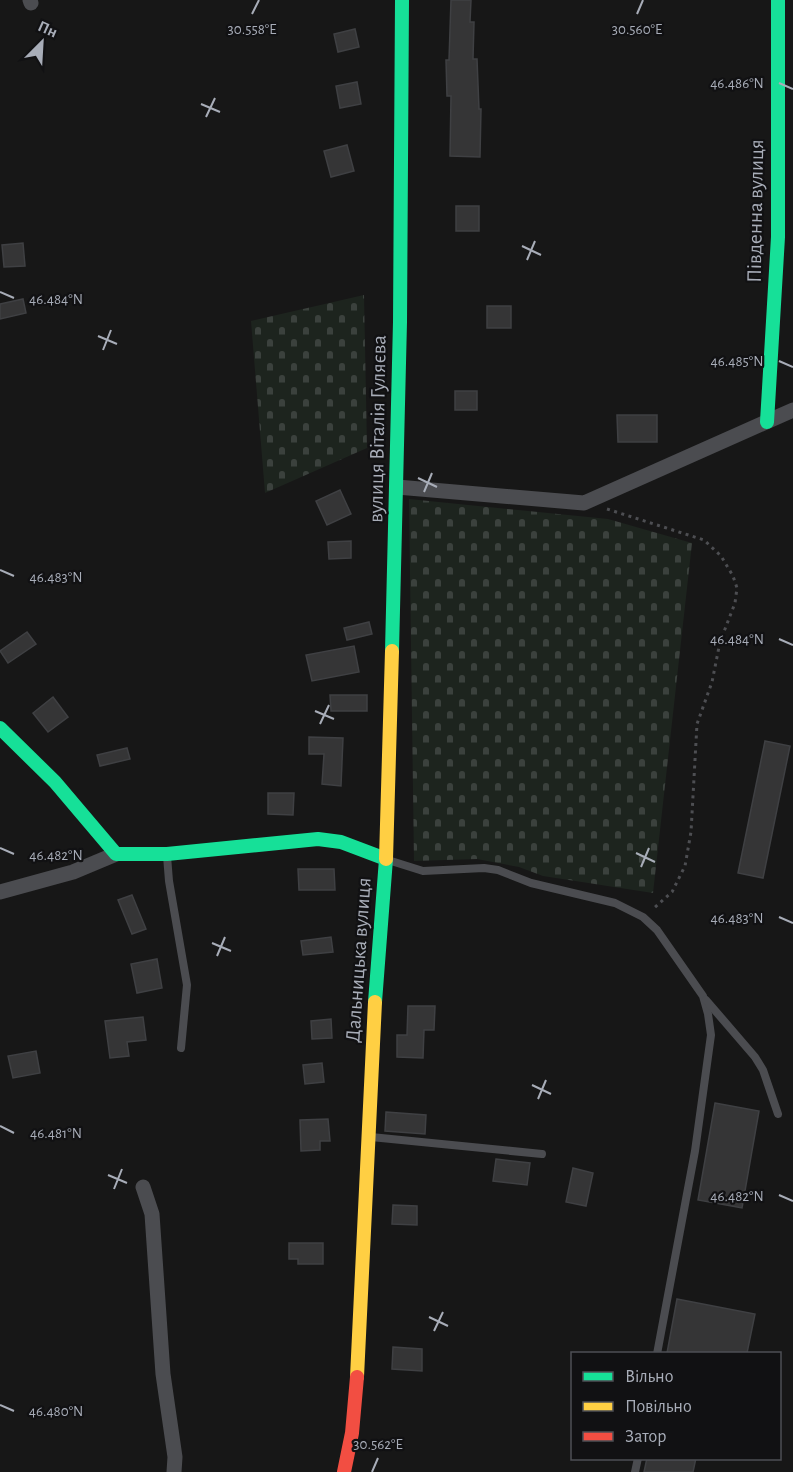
<svg xmlns="http://www.w3.org/2000/svg" width="793" height="1472" viewBox="0 0 793 1472" font-family="'Alegreya Sans',sans-serif">
	<style>
		.cemetery { fill: url(#cemetery-stones) }
		.building { fill: #353536; stroke: #3f4043; stroke-width: 1.5 }
		.lines { fill: none; stroke-linecap: round; stroke-linejoin: round }
		.path { stroke: #4d4e52; stroke-width: 3; stroke-dasharray: 3 4.5; stroke-linecap: butt }
		.lane { stroke: #4b4c50; stroke-width: 8 }
		.street { stroke: #4b4c50; stroke-width: 15 }
		.fast { stroke: #16e098; stroke-width: 14 }
		.slow { stroke: #ffcf43; stroke-width: 14 }
		.jam { stroke: #f24e42; stroke-width: 14 }
		.ticks { fill: none; stroke: #a8adb8; stroke-width: 2 }
		.labels { text-anchor: middle; stroke-width: 4.5; stroke-linejoin: round; paint-order: stroke }
		.street-label { font-size: 21px; fill: #a8adb8; stroke: #111113 }
		.ticks-label { font-size: 15px; text-anchor: middle; fill: #a8adb8; stroke: #111113; stroke-width: 4.5; stroke-linejoin: round; paint-order: stroke }
	</style>
	<defs>
		<pattern id="cemetery-stones" width="16" height="16" patternUnits="userSpaceOnUse" patternTransform="scale(1.5)"><rect width="16" height="16" fill="#1d241e"/><path d="M2 7V4a2 2 0 0 1 4 0v3zM10 15v-3a2 2 0 0 1 4 0v3z" fill="#3b413d"/></pattern>
	</defs>
	<rect width="100%" height="100%" fill="#171717"/>
	<g class="cemetery">
		<polygon points="364,295 367,448 265,493 251,321"/>
		<polygon points="409,499 608,519 692,543 653,893 543,876 519,867 477,859 414,861"/>
	</g>
	<g class="building">
		<polygon points="451,0 471,0 470,22 474,22 473,59 477,59 479,109 481,109 480,157 450,156 451,96 447,96 446,60 449,60"/>
		<polygon points="355,29 359,47 338,52 334,34"/>
		<polygon points="357,82 361,104 340,108 336,86"/>
		<polygon points="347,145 354,171 331,177 324,151"/>
		<rect x="456" y="206" width="23" height="25"/>
		<polygon points="23,243 25,266 4,267 2,245"/>
		<polygon points="23,299 26,313 0,319 0,304"/>
		<rect x="487" y="306" width="24" height="22"/>
		<rect x="455" y="391" width="22" height="19"/>
		<polygon points="617,415 657,415 657,442 618,442"/>
		<polygon points="340,490 351,514 327,525 316,501"/>
		<polygon points="351,541 351,558 329,559 328,542"/>
		<polygon points="369,622 372,634 347,640 344,628"/>
		<polygon points="27,632 36,644 8,663 0,651"/>
		<polygon points="354,646 359,672 312,681 306,655"/>
		<polygon points="330,695 367,695 367,711 331,711"/>
		<polygon points="53,697 68,717 48,732 33,713"/>
		<polygon points="309,737 343,738 341,786 322,784 324,754 309,754"/>
		<polygon points="765,741 790,746 763,878 738,873"/>
		<polygon points="127,748 130,759 100,766 97,755"/>
		<polygon points="268,793 294,793 293,815 268,814"/>
		<polygon points="298,869 334,869 335,890 299,890"/>
		<polygon points="132,895 146,929 132,934 118,900"/>
		<polygon points="331,937 333,952 303,955 301,941"/>
		<polygon points="157,959 162,988 137,993 131,964"/>
		<polygon points="408,1006 435,1006 434,1030 424,1030 423,1058 397,1057 397,1035 407,1035"/>
		<polygon points="143,1017 146,1040 127,1042 129,1056 110,1058 105,1021"/>
		<polygon points="331,1019 332,1038 312,1039 311,1021"/>
		<polygon points="36,1051 40,1073 13,1078 8,1056"/>
		<polygon points="322,1063 324,1082 305,1084 303,1065"/>
		<polygon points="715,1103 759,1111 742,1208 698,1200"/>
		<polygon points="386,1112 426,1115 425,1134 385,1131"/>
		<polygon points="328,1119 330,1141 320,1141 320,1150 301,1151 300,1120"/>
		<polygon points="496,1159 530,1163 527,1185 493,1181"/>
		<polygon points="573,1168 593,1173 586,1206 566,1202"/>
		<polygon points="393,1205 417,1206 417,1225 392,1224"/>
		<polygon points="289,1243 323,1243 323,1264 298,1264 298,1259 289,1259"/>
		<polygon points="677,1299 755,1314 747,1353 667,1353"/>
		<polygon points="393,1347 422,1349 422,1371 392,1369"/>
		<polygon points="647,1458 696,1458 693,1472 644,1472"/>
	</g>
	<g class="lines">
		<polyline class="path" points="607,509 704,540 721,556 733,576 737,588 735,603 720,642 712,682 697,724 691,832 685,866 672,892 652,910"/>
		<g class="lane">
			<polyline points="167,856 169,881 187,985 181,1048"/>
			<polyline points="388,860 423,871 484,868 498,870 531,883 615,903 643,917 657,930 703,996 708,1014 711,1035 695,1151 657,1354"/>
			<polyline points="706,1000 755,1057 763,1070 778,1114"/>
			<polyline points="371,1137 542,1154"/>
			<polyline points="635,1472 638,1458"/>
		</g>
		<g class="street">
			<polyline points="30,0 31,3"/>
			<polyline points="397,487 584,503 793,410"/>
			<polyline points="0,892 73,872 116,854"/>
			<polyline points="143,1187 152,1214 163,1374 175,1457 174,1472"/>
		</g>
		<g class="fast">
			<polyline points="767,422 778,237 778,0"/>
			<polyline points="392,651 400,322 402,0"/>
			<polyline points="0,728 55,782 116,854 167,854 318,839 341,842 386,859 375,1002"/>
		</g>
		<g class="slow">
			<polyline points="386,859 392,651"/>
			<polyline points="357,1377 375,1002"/>
		</g>
		<polyline class="jam" points="344,1472 352,1433 357,1377"/>
	</g>
	<path class="ticks" d="M252 14 259 0M637 14 643 0M779 83 793 89M201 104 220 112M206 117 215 98M522 246 541 255M527 260 535 241M0 292 14 298M98 336 117 344M103 350 111 330M779 361 793 367M418 478 437 487M424 492 432 473M0 570 14 576M779 639 793 645M315 711 334 719M320 724 329 705M0 848 14 854M636 853 655 862M641 867 649 848M779 917 793 923M212 943 231 951M217 956 225 937M532 1085 551 1094M538 1099 546 1080M0 1126 14 1133M108 1175 127 1183M114 1189 122 1169M779 1195 793 1201M429 1317 448 1326M434 1331 443 1312M0 1405 14 1411M372 1472 378 1458"/>
	<g class="labels">
		<g class="street-label">
			<text transform="translate(755 211) rotate(-89)" y="7">Південна вулиця</text>
			<text transform="translate(377 429) rotate(-89)" y="7">вулиця Віталія Гуляєва</text>
			<text transform="translate(358 960) rotate(-86)" y="7">Дальницька вулиця</text>
		</g>
	</g>
	<g class="ticks-label">
		<text x="252" y="34">30.558°E</text>
		<text x="637" y="34">30.560°E</text>
		<text x="737" y="88">46.486°N</text>
		<text x="56" y="304">46.484°N</text>
		<text x="737" y="366">46.485°N</text>
		<text x="56" y="582">46.483°N</text>
		<text x="737" y="644">46.484°N</text>
		<text x="56" y="860">46.482°N</text>
		<text x="737" y="923">46.483°N</text>
		<text x="56" y="1138">46.481°N</text>
		<text x="737" y="1201">46.482°N</text>
		<text x="56" y="1416">46.480°N</text>
		<text x="378" y="1449">30.562°E</text>
	</g>
	<rect x="571" y="1352" width="210" height="108" fill="#111113" stroke="#4d4f55" stroke-width="1.5"/>
	<rect x="583" y="1372" width="30" height="9" fill="#16e098" stroke="#4d4f55" stroke-width="1.5"/>
	<text x="625" y="1382" font-size="18" fill="#a8adb8">Вільно</text>
	<rect x="583" y="1402" width="30" height="9" fill="#ffcf43" stroke="#4d4f55" stroke-width="1.5"/>
	<text x="625" y="1412" font-size="18" fill="#a8adb8">Повільно</text>
	<rect x="583" y="1432" width="30" height="9" fill="#f24e42" stroke="#4d4f55" stroke-width="1.5"/>
	<text x="625" y="1442" font-size="18" fill="#a8adb8">Затор</text>
	<g transform="translate(42 42) rotate(24)" stroke="#111113" stroke-width="4.5" paint-order="stroke">
	<path d="M0-4.5L10 22L0 15L-10 22Z" fill="#a8adb8"/>
	<text y="-9" font-size="16" font-weight="bold" text-anchor="middle" fill="#a8adb8">Пн</text>
	</g>
</svg>
